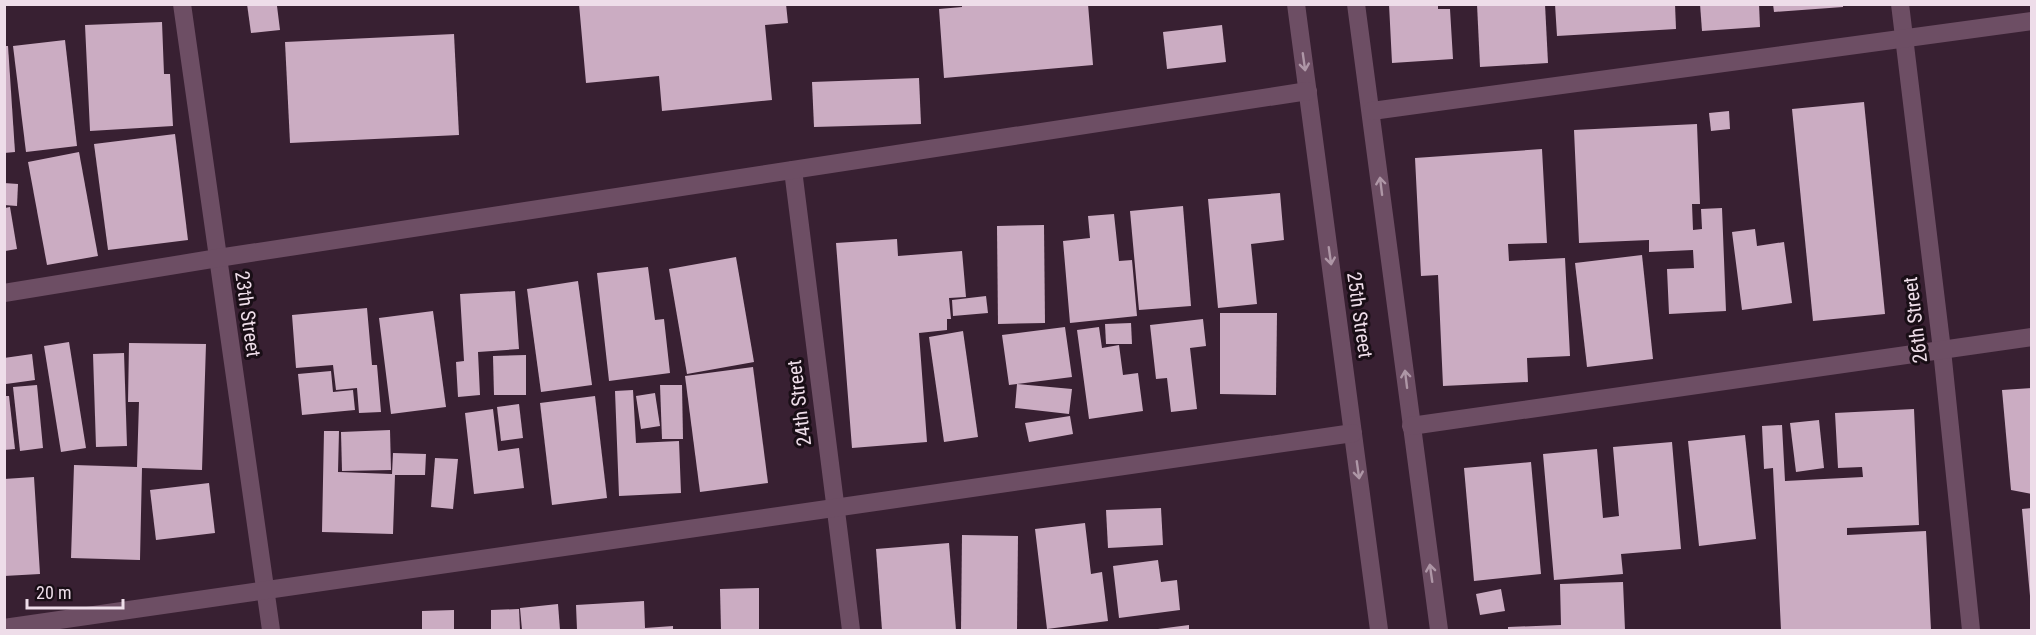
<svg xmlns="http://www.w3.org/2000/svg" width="2036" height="635" viewBox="0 0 2036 635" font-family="'Roboto Condensed',sans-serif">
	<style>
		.building { fill: #cbacc2 }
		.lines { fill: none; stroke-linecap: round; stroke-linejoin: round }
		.minor { stroke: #6d4e64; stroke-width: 18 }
		.oneway { stroke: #ae96a6 }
		.labels { text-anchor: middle; stroke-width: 6; stroke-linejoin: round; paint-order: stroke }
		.street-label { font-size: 20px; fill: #eedde9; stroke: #190e16 }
	</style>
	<rect width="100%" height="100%" fill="#382032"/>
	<g class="building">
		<polygon points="247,4 277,6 280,30 251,33"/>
		<polygon points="579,4 786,4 788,23 765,25 772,100 662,111 659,76 586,83"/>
		<polygon points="962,4 1088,4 1093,65 944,78 939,9 962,7"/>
		<polygon points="1389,4 1438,4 1438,9 1450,9 1453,59 1392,63"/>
		<polygon points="1477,4 1545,4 1548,63 1480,67"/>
		<polygon points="1555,4 1675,4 1676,29 1557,36"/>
		<polygon points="1700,4 1759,4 1760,27 1702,31"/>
		<polygon points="1773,4 1843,4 1843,7 1774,12"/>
		<polygon points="162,22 164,74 170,74 173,126 90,131 85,25"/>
		<polygon points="1222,25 1226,62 1167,69 1163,32"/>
		<polygon points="454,34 459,135 290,143 285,42"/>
		<polygon points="65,40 77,146 26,152 13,46"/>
		<polygon points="4,46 8,46 15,152 4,153"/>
		<polygon points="919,78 921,124 814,127 812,82"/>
		<polygon points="1864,102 1885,314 1813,321 1792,109"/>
		<polygon points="1729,111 1730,129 1711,131 1709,113"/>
		<polygon points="1697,124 1700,204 1692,204 1693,230 1702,229 1701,209 1722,208 1726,311 1669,314 1667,269 1694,268 1693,250 1649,252 1649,240 1579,243 1574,130"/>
		<polygon points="175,134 188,240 108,250 94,144"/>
		<polygon points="1542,149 1547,243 1508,244 1509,261 1565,258 1570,356 1527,358 1528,382 1443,386 1438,275 1421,276 1415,158"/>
		<polygon points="79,152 98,256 47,265 28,162"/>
		<polygon points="4,183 18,184 17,206 4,205"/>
		<polygon points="1280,193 1284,240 1251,244 1257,304 1218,308 1208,199"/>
		<polygon points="1183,206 1191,306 1139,310 1130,211"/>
		<polygon points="10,207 17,249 5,251 5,208"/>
		<polygon points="1114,214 1119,261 1132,260 1137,316 1070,323 1063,241 1090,238 1088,216"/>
		<polygon points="1044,225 1045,323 998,324 997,226"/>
		<polygon points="1755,229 1757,246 1784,242 1792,303 1742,310 1732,232"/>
		<polygon points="897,239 898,256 962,251 966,297 949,298 951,319 947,319 947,330 919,333 927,442 852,448 836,243"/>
		<polygon points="1642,255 1653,359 1587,367 1575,263"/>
		<polygon points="736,257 754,362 687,374 669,269"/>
		<polygon points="648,267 655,320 664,319 670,373 609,381 597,273"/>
		<polygon points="578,281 592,385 541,392 527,289"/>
		<polygon points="515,291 519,349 478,352 480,395 458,397 456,362 464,361 460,294"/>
		<polygon points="986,296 988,313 953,316 952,300"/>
		<polygon points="367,308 372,365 377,365 381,412 359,413 357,388 336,390 333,365 296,368 292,315"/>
		<polygon points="433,311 446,407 391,414 379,318"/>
		<polygon points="1220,313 1277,313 1276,395 1220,394"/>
		<polygon points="1203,319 1206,346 1190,348 1197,409 1171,412 1167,378 1156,379 1150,325"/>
		<polygon points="1131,323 1132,344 1106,344 1105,324"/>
		<polygon points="1065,327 1072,377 1017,384 1072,389 1069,414 1015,408 1017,384 1009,385 1002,335"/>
		<polygon points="1099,327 1102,348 1119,345 1123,375 1138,373 1143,411 1089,419 1077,330"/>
		<polygon points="963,331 978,437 944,442 929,337"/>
		<polygon points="69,342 86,448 61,452 44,346"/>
		<polygon points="129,343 206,344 202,470 142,468 140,560 71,558 74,465 137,467 139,402 128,402"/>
		<polygon points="124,353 127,446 96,447 93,354"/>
		<polygon points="32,354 35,380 6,384 4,358"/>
		<polygon points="526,355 526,395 494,395 493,356"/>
		<polygon points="753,367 768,483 700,492 685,376"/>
		<polygon points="331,371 333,392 353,390 355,410 302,415 298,374"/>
		<polygon points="37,385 43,448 20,451 13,387"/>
		<polygon points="660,385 682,385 683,439 662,439"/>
		<polygon points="2032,388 2032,494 2011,490 2002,390"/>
		<polygon points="633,390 636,443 679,441 681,493 619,496 615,391"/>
		<polygon points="655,393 660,426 641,429 636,396"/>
		<polygon points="4,396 9,396 15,449 4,450"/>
		<polygon points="595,396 607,498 552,505 540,403"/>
		<polygon points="519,404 523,438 501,441 497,407"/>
		<polygon points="493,409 498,451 519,448 524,488 474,494 465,413"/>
		<polygon points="1914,409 1919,525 1847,528 1847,535 1926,531 1931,630 1781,630 1773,468 1764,469 1762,426 1782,425 1785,481 1863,477 1862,467 1838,468 1835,413"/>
		<polygon points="1070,416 1073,434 1029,442 1025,423"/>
		<polygon points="1819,420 1824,468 1796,472 1790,423"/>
		<polygon points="390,430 391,470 342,471 341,432"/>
		<polygon points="324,431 339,431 338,472 392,474 393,453 426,454 425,475 395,475 393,534 322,532"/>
		<polygon points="1745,435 1756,539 1699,546 1688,441"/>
		<polygon points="1672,442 1681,549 1621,554 1623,574 1554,580 1543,454 1597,449 1603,518 1619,516 1613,447"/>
		<polygon points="435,458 458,459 453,509 431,507"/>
		<polygon points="1531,462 1541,574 1474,581 1464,468"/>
		<polygon points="34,477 40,574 4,576 4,479"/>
		<polygon points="209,483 215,533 156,540 150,490"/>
		<polygon points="1161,508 1163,545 1108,548 1106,510"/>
		<polygon points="2032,508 2032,596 2030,596 2022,509"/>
		<polygon points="1085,523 1091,574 1102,572 1108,621 1047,629 1035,529"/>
		<polygon points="962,535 1018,536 1017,630 961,630"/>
		<polygon points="949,543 956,630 882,630 876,549"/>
		<polygon points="1158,560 1161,582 1177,580 1180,610 1119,618 1113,566"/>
		<polygon points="1623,582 1625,630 1508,630 1508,627 1561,625 1560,584"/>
		<polygon points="759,588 759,630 721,630 720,589"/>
		<polygon points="1501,589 1505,611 1480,615 1476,594"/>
		<polygon points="644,601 645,628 673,626 673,630 577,630 576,605"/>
		<polygon points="558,604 560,630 522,630 520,608"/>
		<polygon points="519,609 520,630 491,630 491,610"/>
		<polygon points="454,610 454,630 422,630 422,611"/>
		<polygon points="1189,625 1189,630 1158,630 1158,629"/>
	</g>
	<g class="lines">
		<g class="minor">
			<polyline points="182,4 271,630"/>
			<polyline points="1296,4 1379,630"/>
			<polyline points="1356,4 1439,630"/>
			<polyline points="1900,4 1942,350 1971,630"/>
			<polyline points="1372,111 2032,21"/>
			<polyline points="793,170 851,630"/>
			<polyline points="4,293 218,258 1308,91"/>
			<polyline points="1411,426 2032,337"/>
			<polyline points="4,628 1353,433"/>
		</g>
	</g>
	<defs><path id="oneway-shaft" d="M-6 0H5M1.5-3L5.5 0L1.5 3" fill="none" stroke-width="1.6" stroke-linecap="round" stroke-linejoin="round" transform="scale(1.5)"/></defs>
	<g class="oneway">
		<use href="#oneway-shaft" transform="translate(1304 62) rotate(82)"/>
		<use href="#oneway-shaft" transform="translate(1381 186) rotate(-97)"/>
		<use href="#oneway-shaft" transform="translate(1330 256) rotate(82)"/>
		<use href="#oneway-shaft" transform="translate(1406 379) rotate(-97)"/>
		<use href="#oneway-shaft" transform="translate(1358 470) rotate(82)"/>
		<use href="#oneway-shaft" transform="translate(1431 573) rotate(-98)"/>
	</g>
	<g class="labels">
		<g class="street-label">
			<text transform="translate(248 314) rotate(82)" y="7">23th Street</text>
			<text transform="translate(1360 315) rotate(82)" y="7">25th Street</text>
			<text transform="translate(1915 320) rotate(-97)" y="7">26th Street</text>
			<text transform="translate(799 403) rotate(-97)" y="7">24th Street</text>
		</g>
	</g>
	<rect width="2036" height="635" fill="none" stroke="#eedde9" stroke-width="12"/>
	<path d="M27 599v9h96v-9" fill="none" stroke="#eedde9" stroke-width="3"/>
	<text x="36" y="599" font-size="18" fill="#eedde9" stroke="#190e16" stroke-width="4.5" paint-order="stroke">20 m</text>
</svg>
